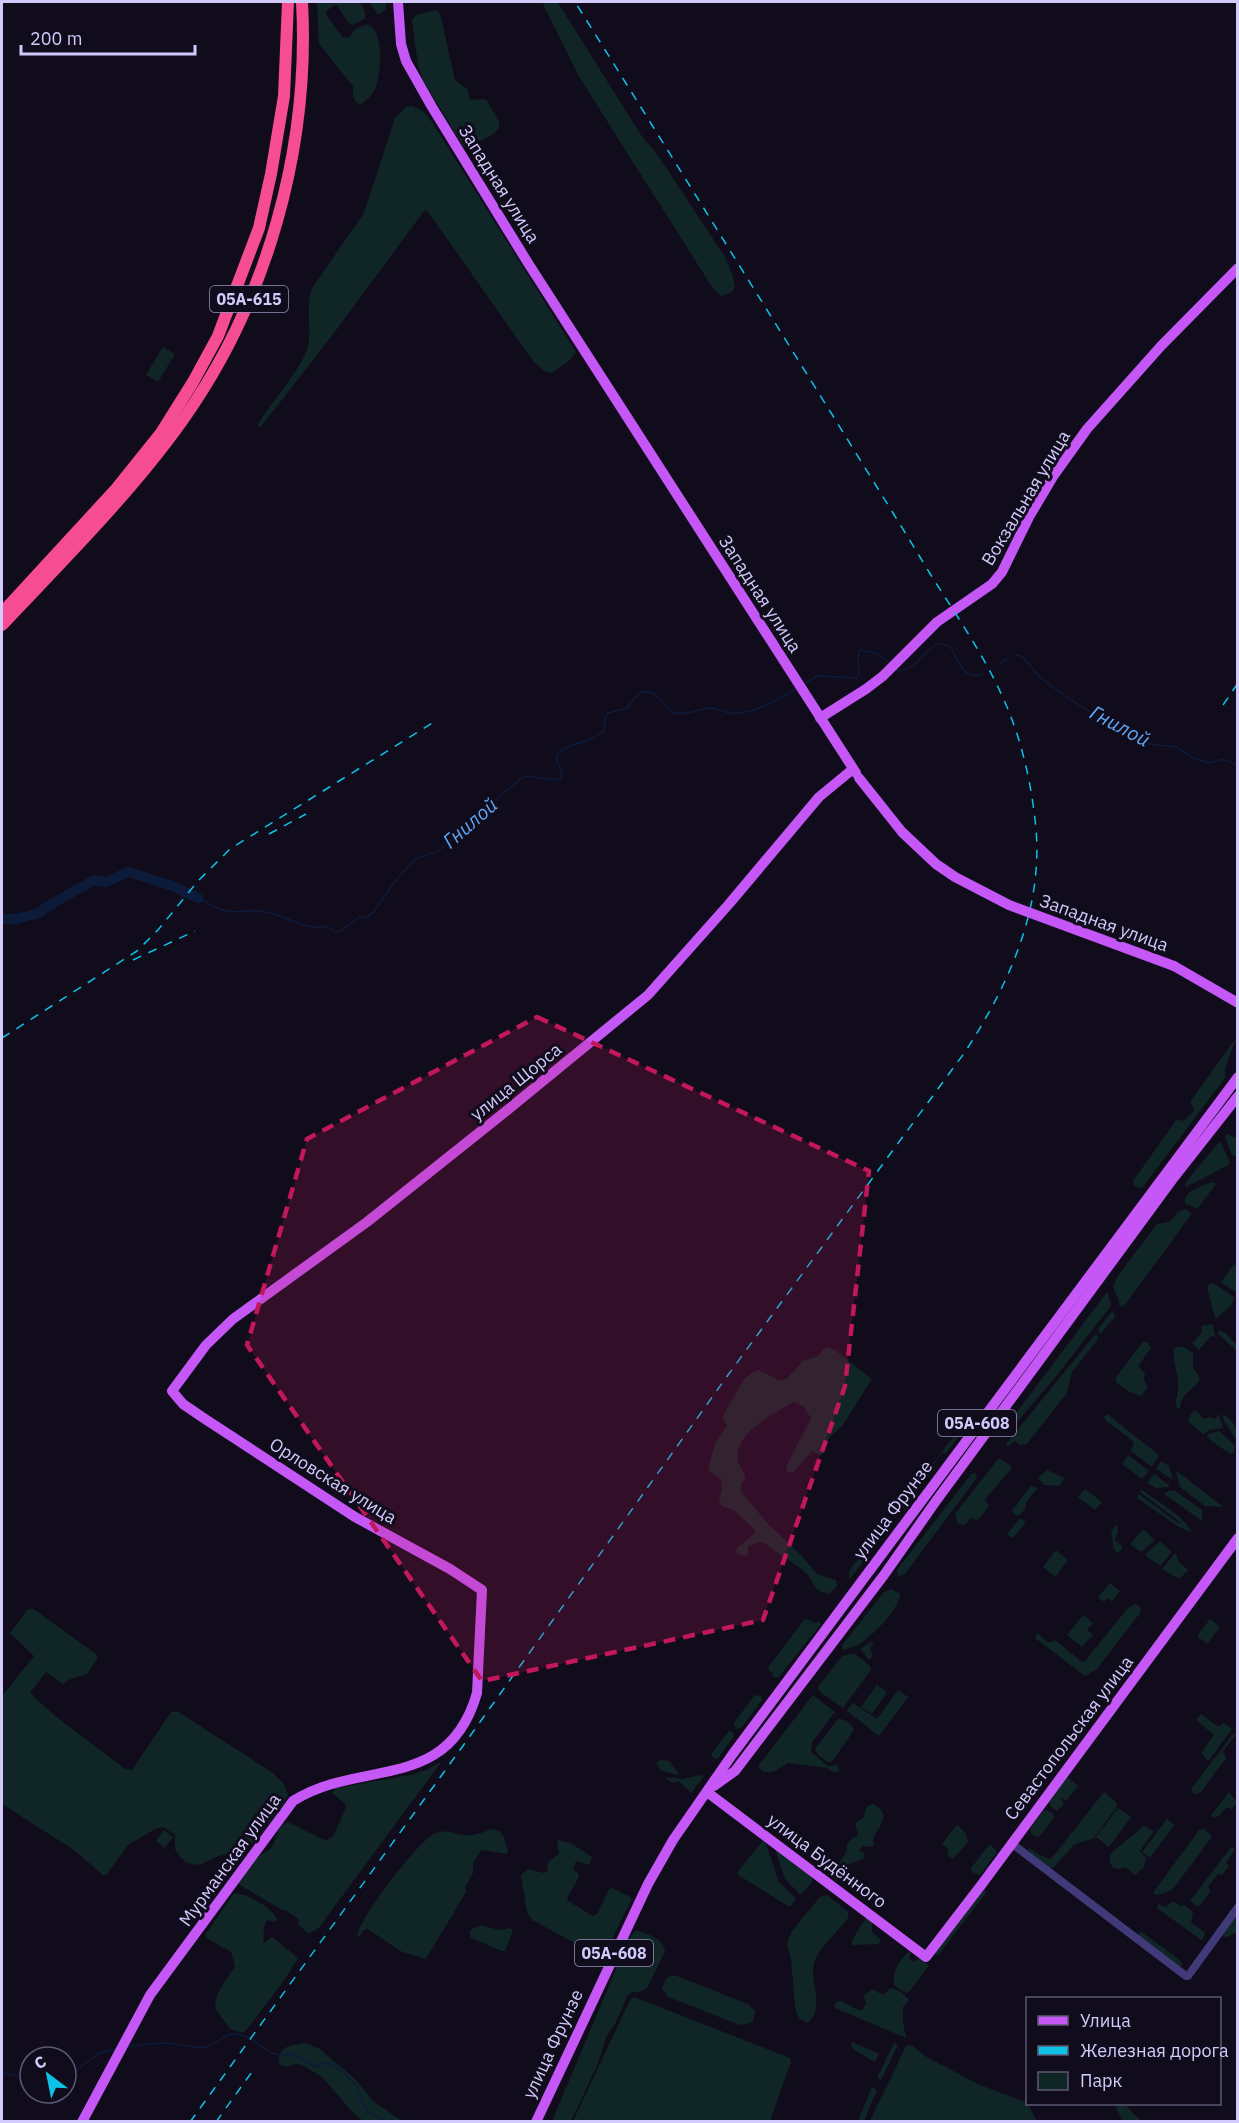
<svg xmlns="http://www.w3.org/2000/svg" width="1239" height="2123" viewBox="0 0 1239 2123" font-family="'IBM Plex Sans',sans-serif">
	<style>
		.green { fill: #102525 }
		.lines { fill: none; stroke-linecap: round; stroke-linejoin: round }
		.stream { stroke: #0d1b3a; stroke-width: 1.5 }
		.river { stroke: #0d1b3a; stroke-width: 10 }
		.minor { stroke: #403a78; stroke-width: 8 }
		.major { stroke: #c557f6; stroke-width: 10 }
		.highway { stroke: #f54c92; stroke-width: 12 }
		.rail { stroke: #0dc2e5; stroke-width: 1.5; stroke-dasharray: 9 8; stroke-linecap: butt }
		.major-bridge { stroke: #c557f6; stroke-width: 10 }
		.marked { fill: #c2185b; fill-opacity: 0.2; stroke: #c2185b; stroke-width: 4.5; stroke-dasharray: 12 8; stroke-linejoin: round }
		.labels { text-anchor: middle; stroke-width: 6; stroke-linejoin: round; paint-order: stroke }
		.shield { fill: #100c1c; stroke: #9891b9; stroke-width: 1.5 }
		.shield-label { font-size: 16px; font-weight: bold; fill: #d3cafc }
		.street-label { font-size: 18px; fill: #d3cafc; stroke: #100c1c }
		.water-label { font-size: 20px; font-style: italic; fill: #5ea6f6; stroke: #100c1c }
	</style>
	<rect width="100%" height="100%" fill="#100c1c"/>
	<g class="green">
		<path d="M317 2H360L365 11V19L352 25 347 21 337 5H335L326 11 327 16 343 38 350 37 354 30 367 24C385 31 381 72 376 87 373 94 366 101 360 105L356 102 353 96V86L319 44Z"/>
		<polygon points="369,2 386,2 386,10 378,15"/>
		<polygon points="546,2 558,3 641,135 659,157 725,257 733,276 735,287 732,292 721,296 712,287 578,75 543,4"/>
		<polygon points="436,10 440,13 442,22 455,80 468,90 470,100 484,99 487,100 499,122 499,128 495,133 468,148 463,146 423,80 418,65 412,20 416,15"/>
		<path d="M412 106 423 111 432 122 576 352 568 362 551 373 543 370 533 361 428 212 424 211 334 333 260 428 258 425 260 421C272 401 305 365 308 345 312 325 305 307 312 288L364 213 395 118 406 107Z"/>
		<polygon points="163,347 175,354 158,382 146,375"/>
		<polygon points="1236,1038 1225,1069 1225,1078 1142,1188 1134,1186 1133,1181 1177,1119 1183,1121 1195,1110 1190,1102"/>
		<polygon points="1227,1134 1237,1138 1236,1156 1232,1155 1225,1137"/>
		<polygon points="1220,1141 1230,1162 1229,1165 1186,1187 1185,1183"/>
		<path d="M1212 1182 1216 1184 1197 1209 1185 1203C1183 1191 1202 1186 1212 1182Z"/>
		<polygon points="1185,1209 1190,1212 1191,1215 1124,1306 1121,1307 1113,1286 1119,1274 1157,1224 1169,1222 1178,1212"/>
		<polygon points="1234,1264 1237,1266 1237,1293 1221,1282"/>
		<path d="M1213 1283 1234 1297C1233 1309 1223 1311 1217 1318H1215L1207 1288 1209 1284Z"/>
		<polygon points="1107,1292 1111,1303 1110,1307 1058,1374 1012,1428 1011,1422 1013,1417"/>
		<polygon points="1113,1310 1115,1317 1100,1334 1098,1329"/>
		<polygon points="1211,1324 1213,1325 1215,1337 1211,1336 1199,1350 1192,1344 1202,1332 1201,1326"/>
		<polygon points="1219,1330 1224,1332 1237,1345 1237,1351 1218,1334"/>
		<polygon points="1096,1333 1098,1339 1072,1372 1067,1393 1027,1444 1020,1445 1015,1441 1007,1447 1006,1444"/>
		<polygon points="1143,1342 1147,1342 1151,1348 1138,1366 1145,1374 1144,1380 1148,1387 1141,1396 1130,1392 1116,1382 1116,1377"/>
		<path d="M829 1347 835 1350 872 1379 842 1426 829 1438 823 1454 820 1455 812 1451 794 1472H788L786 1467 811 1418 803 1406 794 1402C775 1413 733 1433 738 1461 740 1467 744 1472 746 1478L741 1483V1491L766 1522 802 1556 817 1574 836 1580 837 1586 829 1594C811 1591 815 1581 806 1573 793 1562 777 1553 763 1542L753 1544 748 1547V1554L745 1556 737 1554 736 1549 755 1533V1530L735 1511 722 1506 719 1500 722 1489 721 1479 708 1470 715 1443 727 1425 723 1420V1415L744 1380 751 1373 759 1370 778 1380 786 1379 803 1361 818 1356 824 1349Z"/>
		<path d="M1177 1347H1184L1193 1353V1368L1200 1378C1194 1392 1181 1391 1180 1408L1177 1409C1174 1400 1179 1393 1178 1384 1178 1371 1173 1364 1174 1349Z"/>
		<polygon points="1193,1411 1196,1411 1204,1419 1209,1417 1214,1419 1219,1415 1223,1428 1209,1430 1203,1434 1189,1422 1188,1419"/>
		<polygon points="1107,1414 1159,1455 1152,1467 1131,1451 1134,1443 1133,1441 1106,1421 1104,1417"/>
		<path d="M1222 1414C1234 1420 1238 1428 1237 1441L1224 1421Z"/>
		<polygon points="961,1427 961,1433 946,1453 942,1453 934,1464 935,1467 905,1509 902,1509 896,1502 914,1477 925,1474"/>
		<polygon points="1219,1431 1235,1445 1234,1453 1230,1454 1209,1439 1207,1436 1209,1434"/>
		<polygon points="1128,1455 1149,1471 1142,1479 1122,1464"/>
		<polygon points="998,1459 1001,1459 1011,1466 1011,1469 985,1499 989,1506 978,1520 971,1518 964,1525 958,1524 955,1514"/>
		<polygon points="1161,1461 1169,1466 1173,1480 1156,1469"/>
		<polygon points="1047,1470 1065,1478 1060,1486 1044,1485 1038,1478"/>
		<polygon points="1177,1471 1222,1506 1222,1507 1205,1506 1180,1487 1176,1473"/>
		<polygon points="972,1473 977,1474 976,1479 905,1574 898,1577 897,1570"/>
		<polygon points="1154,1474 1169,1485 1169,1487 1156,1488 1147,1483"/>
		<polygon points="1031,1486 1038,1488 1026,1502 1025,1509 1018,1516 1014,1514 1012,1510"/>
		<polygon points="1085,1489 1102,1502 1095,1510 1078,1497"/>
		<path d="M1142 1490C1154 1499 1188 1519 1191 1532L1179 1527 1137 1498 1139 1494 1178 1523H1181L1140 1492Z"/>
		<polygon points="1174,1490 1202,1510 1202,1521 1163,1493"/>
		<polygon points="1020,1518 1026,1522 1013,1538 1007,1534"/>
		<polygon points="1117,1524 1118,1532 1115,1540 1123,1547 1118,1553 1114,1549 1111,1531"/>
		<polygon points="1143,1529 1155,1540 1141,1552 1131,1545 1131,1543"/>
		<polygon points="1160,1541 1172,1552 1160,1566 1145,1555"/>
		<polygon points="1056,1550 1068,1560 1055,1577 1043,1567"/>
		<polygon points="1175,1553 1180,1563 1188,1570 1179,1579 1163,1570 1163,1568"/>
		<polygon points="862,1554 868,1555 850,1579 849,1578 849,1571"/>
		<polygon points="1110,1583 1120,1591 1112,1601 1108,1598 1104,1602 1098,1597"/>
		<path d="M891 1589 900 1594C900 1609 871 1637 858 1645 854 1647 849 1648 844 1650L842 1648 843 1644 884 1592Z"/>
		<polygon points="1135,1604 1141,1608 1140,1613 1097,1669 1085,1676 1035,1638 1037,1633 1049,1643 1055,1640 1082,1662 1085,1661 1128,1608"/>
		<polygon points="32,1608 96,1654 98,1658 87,1674 70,1679 63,1684 46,1672 30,1693 54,1715 125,1769 132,1770 171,1712 177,1711 273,1773 284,1784 288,1795 284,1803 248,1849 218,1856 201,1864 195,1865 186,1862 180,1857 175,1849 175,1835 163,1827 155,1829 128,1845 107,1874 103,1875 74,1850 2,1804 2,1696 34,1656 10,1633 27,1610"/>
		<polygon points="1083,1615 1093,1623 1087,1630 1093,1635 1082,1647 1067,1635"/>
		<polygon points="807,1619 814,1623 819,1621 821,1624 778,1678 773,1677 773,1673 768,1669 769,1666 804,1620"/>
		<polygon points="1210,1619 1220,1627 1207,1644 1197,1636"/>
		<polygon points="871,1642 874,1642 870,1648 873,1656 869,1660 860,1649"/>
		<polygon points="854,1653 870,1666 871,1670 843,1708 820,1692 818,1687 842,1656"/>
		<polygon points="877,1685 887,1692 872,1714 861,1707"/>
		<polygon points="898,1690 908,1697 879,1736 847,1711 853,1703 877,1719"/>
		<polygon points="758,1695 762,1697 762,1700 741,1728 736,1729 734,1723 754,1696"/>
		<polygon points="813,1695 835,1712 812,1742 811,1752 828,1766 837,1765 839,1772 833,1772 827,1768 788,1763 773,1772 763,1772 759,1768 759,1765"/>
		<polygon points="1201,1714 1217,1726 1220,1726 1223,1723 1232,1729 1209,1760 1207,1760 1201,1753 1214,1735 1196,1720"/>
		<path d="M838 1719C844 1718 853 1724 854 1730L833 1760 829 1763 818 1755 815 1749Z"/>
		<polygon points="729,1731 732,1732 734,1736 718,1758 714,1759 711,1754"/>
		<polygon points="1234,1733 1236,1735 1223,1751 1226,1758 1200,1793 1194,1794 1191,1789"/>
		<polygon points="661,1760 669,1761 680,1775 661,1771 656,1763"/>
		<path d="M442 1761 318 1929 308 1933 299 1925 298 1919 287 1911 282 1910 240 1885 238 1882C244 1873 254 1860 263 1853 268 1850 266 1853 271 1848 279 1838 274 1828 288 1822L326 1841 333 1836 346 1808 345 1804 332 1793 336 1788 410 1775 427 1770Z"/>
		<polygon points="701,1775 704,1776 691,1793 679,1781 672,1783 666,1778 666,1777 682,1779"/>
		<polygon points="1067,1777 1071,1779 1071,1783 1073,1781 1078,1786 1066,1801 1060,1797 1064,1804 1057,1811 1049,1804 1049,1800"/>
		<polygon points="1104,1792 1117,1803 1116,1808 1094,1838 1074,1845 1053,1868 1050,1868 1028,1851 1029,1848 1041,1856 1051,1859"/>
		<polygon points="1229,1792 1237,1802 1232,1809 1227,1807 1219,1816 1214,1818 1211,1815"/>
		<path d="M873 1804C893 1815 879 1825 873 1839L874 1845 872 1847 862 1846 859 1851 864 1853 865 1857C855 1864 840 1862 841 1878L836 1881 831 1875 847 1851V1845L850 1840 858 1835 855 1823 864 1817 866 1807Z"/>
		<polygon points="1118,1808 1131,1817 1109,1847 1096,1837"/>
		<polygon points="1047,1810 1053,1814 1054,1818 1040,1836 1037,1837 1031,1833 1030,1829 1043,1811"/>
		<polygon points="1167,1819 1174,1825 1150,1858 1142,1852"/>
		<polygon points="958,1825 966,1834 968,1842 953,1859 948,1856 948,1849 942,1844 956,1826"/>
		<polygon points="1144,1826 1154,1831 1140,1851 1146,1858 1144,1867 1135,1875 1126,1867 1118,1869 1113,1868 1110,1862 1110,1854"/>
		<path d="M491 1829C504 1829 505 1841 508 1851L507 1854 481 1850 473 1863V1873L465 1887 466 1892 426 1959 400 1951 368 1929H365L359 1937 357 1935C362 1916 418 1840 436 1833 446 1829 454 1834 464 1835 473 1836 482 1833 491 1829Z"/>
		<polygon points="1203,1829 1211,1835 1211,1838 1173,1889 1165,1893 1156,1895 1153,1893 1199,1830"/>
		<polygon points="164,1830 173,1837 165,1848 156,1841"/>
		<polygon points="559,1840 572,1844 592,1857 589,1865 576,1861 573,1869 578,1873 579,1877 567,1898 568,1901 593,1916 597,1914 609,1889 612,1888 629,1896 632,1899 605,1953 601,1957 532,1920 527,1912 521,1875 528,1869 544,1873 547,1872 548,1862 559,1854 557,1841"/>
		<polygon points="763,1840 765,1841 779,1882 796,1899 791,1906 788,1906 738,1875 737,1873"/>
		<polygon points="991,1845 997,1852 981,1874 979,1875 972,1872 971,1868 988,1846"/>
		<polygon points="1232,1846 1235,1850 1226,1862 1229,1866 1222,1875 1218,1874 1208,1887 1211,1891 1198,1907 1190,1901"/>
		<polygon points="775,1849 813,1877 812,1882 801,1895 785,1879"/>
		<polygon points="985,1889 986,1893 939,1954 936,1955 935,1953"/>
		<path d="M234 1893C246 1893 274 1908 277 1920L274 1922 267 1920 264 1927 263 1942 265 1943 272 1937 298 1958 284 1981 244 2033 230 2029C226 2022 219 2016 216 2009 212 1996 229 1977 235 1966L231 1952 208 1939 205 1935Z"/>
		<path d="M827 1895 848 1912V1918C839 1930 817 1950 814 1964 809 1983 826 2006 808 2023L799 2019 795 2007 791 1960 787 1943 792 1931 820 1897Z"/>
		<polygon points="1173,1901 1181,1906 1184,1905 1193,1912 1191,1922 1205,1933 1203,1939 1201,1940 1157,1908 1158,1904 1165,1907"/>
		<polygon points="1237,1910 1237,1932 1227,1937 1221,1936"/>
		<polygon points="865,1919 869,1919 872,1922 872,1932 880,1939 881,1942 878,1944 852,1945 851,1942"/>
		<polygon points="481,1925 499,1930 510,1928 513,1931 505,1951 501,1951 470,1937 470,1930"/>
		<path d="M637 1930C648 1935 662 1937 665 1951L647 1988 640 1992H632L627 1997 616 2022 606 2037 597 2066 571 2121H552L630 1936Z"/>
		<polygon points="1140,1931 1180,1960 1183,1965 1180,1966 1138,1935"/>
		<path d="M909 1951 911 1954 909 1958 914 1962 920 1958 929 1966 909 1992 906 1993 894 1985C892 1971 899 1961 909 1951Z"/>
		<polygon points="670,1976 677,1976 748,2004 755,2011 753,2021 747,2024 740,2025 668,1997 662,1988 666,1979"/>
		<polygon points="891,1988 900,1991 909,2000 903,2007 903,2022 906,2038 835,2008 835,2004 838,2001 841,2001 861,2011 866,2004 864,1996 872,1989 883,1995"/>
		<polygon points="634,1997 790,2058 791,2062 770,2121 573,2121 630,2000"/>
		<polygon points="852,2042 879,2054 875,2062 854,2050 851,2045"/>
		<path d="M305 2043 320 2049 356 2080 373 2101 402 2121H364L355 2115 322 2077 302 2065 296 2064 286 2067 280 2065 278 2059C282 2045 292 2045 305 2043Z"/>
		<polygon points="894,2043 898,2045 881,2080 877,2078"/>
		<polygon points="912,2045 925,2056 978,2084 1027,2103 1037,2121 870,2121 906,2046"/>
		<polygon points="872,2087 877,2090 864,2121 858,2121"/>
		<polygon points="1118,2105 1126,2106 1141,2121 1123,2121 1116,2108"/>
	</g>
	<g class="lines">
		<g class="stream">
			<path d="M1015 655C1026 654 1032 671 1041 678 1058 691 1076 705 1095 714 1109 721 1124 723 1137 732 1143 735 1146 740 1150 744L1176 747 1195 759 1211 763C1224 757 1225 759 1238 766"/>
			<polyline points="999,664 1007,659"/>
			<path d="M897 670 899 671C904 670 909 669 913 666 924 657 934 635 951 648 958 661 964 681 982 674"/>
			<path d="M805 683 818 676 857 678C862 670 855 659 860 650L876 653 888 662"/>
			<path d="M198 898C207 902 218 910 228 911 238 913 250 910 260 911 283 913 306 932 327 926L335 932 341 931 359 917H366L373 913 395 881 415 859 438 851 460 834 508 789 523 777 528 776 554 780 561 778 562 771C544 747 577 745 591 739 595 738 600 734 604 731L605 717 608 713 627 708 640 692C656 688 663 705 674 713 688 715 698 709 711 708 718 708 723 712 730 713 753 715 777 700 796 689"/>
			<path d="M127 2047C141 2045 155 2043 169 2043 181 2044 194 2049 206 2047 216 2045 224 2033 235 2034 260 2036 265 2061 294 2054L315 2067 325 2063H329L343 2072 357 2087 360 2099 368 2112 388 2122"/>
			<polyline points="2,2073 30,2078"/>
			<polyline points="66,2078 99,2053 116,2049"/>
		</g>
		<polyline class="river" points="2,919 17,919 39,913 48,906 94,880 106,882 128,872 173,886 198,898"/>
		<polyline class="minor" points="1011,1843 1186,1976 1188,1976 1238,1907"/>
		<g class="major">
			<polyline points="398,2 401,44 406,61 432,107 528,263 856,773"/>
			<polyline points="820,718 866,689 883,676 937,622 992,584 1002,572 1029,517 1054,475 1087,429 1161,346 1238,268"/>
			<polyline points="1174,966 1238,1003"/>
			<polyline points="714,1786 735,1771 884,1575 936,1501 1172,1180 1238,1096"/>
			<polyline points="707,1792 926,1957 982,1884 1238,1538"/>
			<path d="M82 2122 150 1995 293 1801C361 1758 448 1794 477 1693L482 1590 450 1569 355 1517 202 1417 183 1404 172 1391 206 1345 233 1319 367 1222 505 1112 648 995 729 904 819 797 853 769"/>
			<polyline points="536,2122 648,1884 673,1840 732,1755 1238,1077"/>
		</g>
		<g class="highway">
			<polyline points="2,613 116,489 161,433 193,382 218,336 259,228 271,174 284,96 288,2"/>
			<path d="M2 625C63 560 130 494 182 421 267 302 310 148 302 2"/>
		</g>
		<g class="rail">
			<polyline points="1223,705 1238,683"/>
			<polyline points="269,834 306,814"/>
			<polyline points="133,960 195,931"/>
			<polyline points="2,1038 137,951 158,930 198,881 230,849 437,720"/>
			<path d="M190 2122 460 1750 728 1375 965 1052C1008 986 1043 910 1036 829 1032 787 1023 745 1007 707 987 659 956 615 929 572 899 522 868 473 838 424 750 283 663 142 575 2"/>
			<polyline points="216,2122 254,2069"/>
		</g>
		<polyline class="major-bridge" points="859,778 902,832 936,864 955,877 1009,905 1174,966"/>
	</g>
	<path class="marked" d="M537 1017 869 1171 845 1386 763 1620 482 1681 247 1345 307 1139Z"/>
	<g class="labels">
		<g class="shield">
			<rect x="210" y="286" width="78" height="26" rx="4.5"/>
			<rect x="938" y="1410" width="78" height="26" rx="4.5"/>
			<rect x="575" y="1940" width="78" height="26" rx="4.5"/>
		</g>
		<g class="shield-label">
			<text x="249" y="305">05А-615</text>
			<text x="977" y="1429">05А-608</text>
			<text x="614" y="1959">05А-608</text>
		</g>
		<g class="street-label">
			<text transform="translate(499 184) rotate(58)" y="6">Западная улица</text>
			<text transform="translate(1026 498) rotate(-59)" y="6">Вокзальная улица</text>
			<text transform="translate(760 594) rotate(57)" y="6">Западная улица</text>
			<text transform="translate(1104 923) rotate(20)" y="6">Западная улица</text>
			<text transform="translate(516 1082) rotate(-39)" y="6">улица Щорса</text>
			<text transform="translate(333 1481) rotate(32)" y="6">Орловская улица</text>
			<text transform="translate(893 1510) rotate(-53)" y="6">улица Фрунзе</text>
			<text transform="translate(1069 1738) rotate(-53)" y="6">Севастопольская улица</text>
			<text transform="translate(230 1860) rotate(-54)" y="6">Мурманская улица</text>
			<text transform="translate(827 1861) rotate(37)" y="6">улица Будённого</text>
			<text transform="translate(553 2044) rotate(-65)" y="6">улица Фрунзе</text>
		</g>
		<g class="water-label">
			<text transform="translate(1120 726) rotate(28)" y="7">Гнилой</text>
			<text transform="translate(470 823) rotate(-41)" y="7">Гнилой</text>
		</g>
	</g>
	<rect width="1239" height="2123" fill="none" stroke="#d3cafc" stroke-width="6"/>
	<rect x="1026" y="1997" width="195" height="108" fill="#100c1c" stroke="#5e5876" stroke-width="1.5"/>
	<rect x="1038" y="2016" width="30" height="9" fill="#c557f6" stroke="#5e5876" stroke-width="1.5"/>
	<text x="1080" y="2027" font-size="18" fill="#d3cafc">Улица</text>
	<rect x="1038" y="2046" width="30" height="9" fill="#0dc2e5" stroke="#5e5876" stroke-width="1.5"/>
	<text x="1080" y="2057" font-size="18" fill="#d3cafc">Железная дорога</text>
	<rect x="1038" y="2072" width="30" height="18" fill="#102525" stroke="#5e5876" stroke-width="1.5"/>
	<text x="1080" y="2087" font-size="18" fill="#d3cafc">Парк</text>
	<g transform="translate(48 2075) rotate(328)"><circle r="28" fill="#100c1c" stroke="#5e5876" stroke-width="1.5"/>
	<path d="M0-4.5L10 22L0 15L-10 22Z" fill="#0dc2e5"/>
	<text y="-9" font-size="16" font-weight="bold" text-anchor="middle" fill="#d3cafc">С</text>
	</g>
	<path d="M21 45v9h174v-9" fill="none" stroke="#d3cafc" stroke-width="3"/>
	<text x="30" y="45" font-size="18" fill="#d3cafc" stroke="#100c1c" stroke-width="4.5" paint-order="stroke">200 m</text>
</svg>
